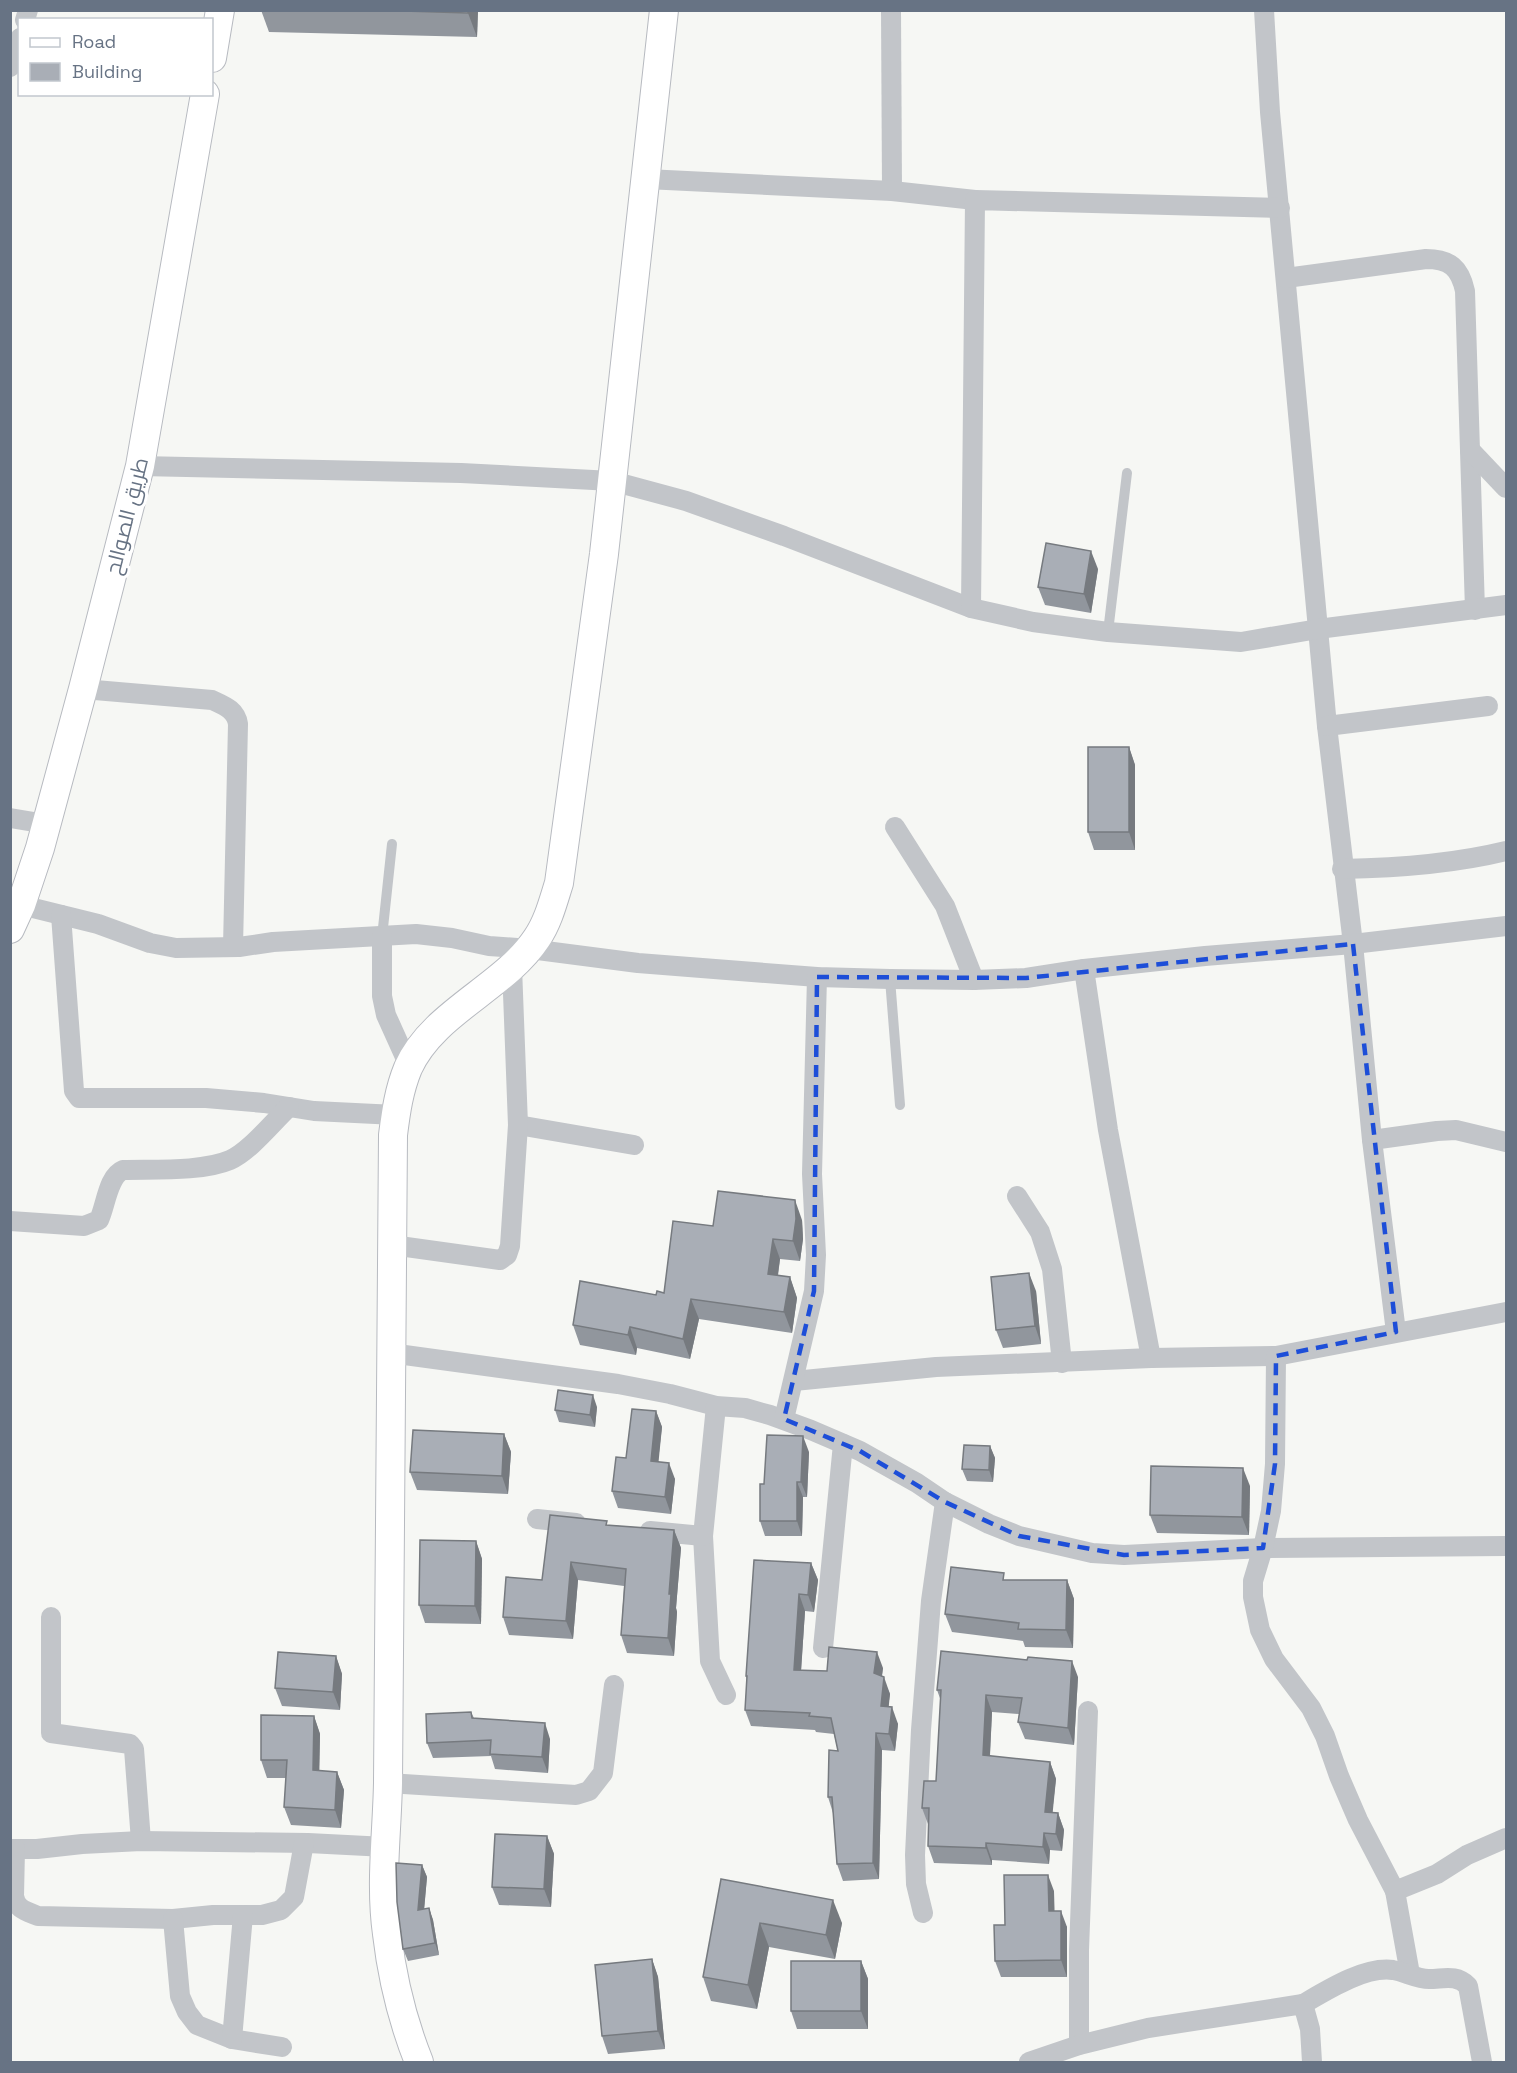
<svg xmlns="http://www.w3.org/2000/svg" width="1517" height="2073" viewBox="0 0 1517 2073" font-family="'Space Grotesk',Cairo,sans-serif">
<rect width="100%" height="100%" fill="#f6f7f4"/>
<g fill="none" stroke-linecap="round" stroke-linejoin="round">
<defs>
<g id="secondary">
<polyline points="212,58 220,10"/>
<polyline points="10,929 21,905 40,848 83,689 140,466 205,94"/>
<path d="M419 2062C403 2022 392 1977 387 1934 380 1884 387 1833 388 1783L393 1135C396 1111 399 1090 408 1068 433 1012 504 988 537 938 548 922 553 902 559 883L604 554 664 10"/>
</g>
</defs>
<use href="#secondary" stroke="#b7bac0" stroke-width="30"/>
<g stroke="#c2c5c9" stroke-width="10">
<polyline points="1108,632 1127,473"/>
<polyline points="382,937 392,844"/>
<polyline points="890,979 900,1105"/>
</g>
<g stroke="#c2c5c9" stroke-width="20">
<polyline points="891,10 892,191"/>
<polyline points="1264,10 1270,112 1327,726 1353,944 1372,1140 1396,1332"/>
<polyline points="25,20 28,10"/>
<polyline points="10,67 20,38"/>
<polyline points="646,179 892,191 975,200"/>
<path d="M1286 278 1426 259C1450 259 1460 268 1465 291L1475 610"/>
<polyline points="1470,450 1506,488"/>
<polyline points="140,466 461,473 612,481 686,501 784,536 971,608 1033,622 1108,632 1241,642 1318,629 1506,605"/>
<polyline points="971,608 975,200 1280,208"/>
<path d="M83 689 212 700C225 706 236 710 238 724L233 947"/>
<polyline points="1327,726 1488,706"/>
<polyline points="10,818 46,824"/>
<polyline points="895,827 945,906 974,980"/>
<path d="M1342 869C1398 868 1453 864 1506 851"/>
<polyline points="10,907 21,905 98,924 150,943 176,948 239,947 273,942 416,934 452,938 489,946 530,949 638,963 817,977 890,979 974,980 1026,978 1084,969 1205,956 1353,944 1506,926"/>
<polyline points="61,915 74,1091 79,1098 206,1098 264,1103 314,1111 396,1115"/>
<polyline points="382,937 382,996 386,1015 409,1066"/>
<polyline points="1084,969 1108,1130 1151,1358"/>
<polyline points="518,1125 634,1145"/>
<polyline points="1372,1140 1437,1131 1456,1130 1506,1142"/>
<polyline points="1017,1196 1040,1232 1052,1269 1062,1363"/>
<path d="M10 1221 84 1226 99 1220C106 1205 108 1176 123 1170 153 1169 202 1172 230 1160 250 1151 272 1123 289 1107"/>
<polyline points="392,1245 500,1260 507,1255 510,1246 518,1125 512,967"/>
<polyline points="390,1353 618,1384 670,1394 716,1406 745,1408 770,1415 811,1430 860,1451 917,1483 945,1502 989,1524 1019,1536 1092,1553 1124,1555 1263,1548 1506,1546"/>
<polyline points="794,1381 936,1367 1151,1358 1276,1356"/>
<polyline points="716,1406 703,1536 710,1661 726,1695"/>
<polyline points="784,1419 814,1291 816,1255 812,1174 817,977"/>
<polyline points="537,1519 576,1523"/>
<polyline points="650,1531 703,1536"/>
<polyline points="51,1617 51,1733 130,1744 134,1749 141,1841"/>
<polyline points="823,1648 843,1444"/>
<polyline points="388,1783 576,1795 589,1791 603,1773 614,1685"/>
<polyline points="10,1849 37,1849 82,1844 141,1841 308,1843 386,1847"/>
<path d="M15 1849 14 1896C16 1909 26 1911 38 1916L173 1919 213 1915H262L281 1910 294 1897 304 1843"/>
<polyline points="1395,1891 1358,1820 1339,1776 1325,1736 1311,1708 1274,1659 1260,1630 1253,1597 1253,1581 1263,1548 1271,1511 1275,1464 1276,1356 1506,1312"/>
<polyline points="923,1913 916,1884 915,1855 921,1730 931,1601 945,1502"/>
<polyline points="173,1919 180,1996 187,2012 197,2025 232,2039 282,2047"/>
<polyline points="1410,1974 1395,1891 1437,1874 1467,1855 1506,1838"/>
<path d="M1303 2004C1327 1990 1365 1966 1393 1970 1405 1972 1417 1979 1429 1979 1444 1979 1456 1974 1468 1986L1482 2062"/>
<polyline points="232,2039 243,1915"/>
<polyline points="1079,2045 1079,1950 1088,1711"/>
<polyline points="1029,2062 1079,2045 1148,2028 1303,2004 1310,2029 1312,2062"/>
</g>
<use href="#secondary" stroke="#fff" stroke-width="28"/>
</g>
<g fill="#91969d">
<polygon points="261,10 478,10 477,37 269,32"/>
<polygon points="1098,569 1091,613 1045,605 1038,587"/>
<polygon points="1129,747 1135,765 1135,850 1094,850 1088,832"/>
<polygon points="802,1220 803,1239 800,1261 780,1259 778,1276 790,1277 797,1298 792,1333 699,1319 690,1359 637,1348 636,1355 580,1345 573,1325 656,1295 664,1293 713,1226"/>
<polygon points="1036,1291 1041,1344 1003,1348 996,1330"/>
<polygon points="597,1407 595,1427 559,1422 555,1410"/>
<polygon points="656,1411 662,1427 658,1461 675,1479 671,1514 618,1508 612,1491 626,1458"/>
<polygon points="504,1434 511,1452 508,1494 417,1490 410,1472"/>
<polygon points="990,1446 995,1458 993,1482 967,1481 962,1469"/>
<polygon points="809,1452 807,1497 803,1497 802,1536 765,1536 760,1521 764,1484"/>
<polygon points="1250,1486 1249,1535 1157,1533 1150,1515"/>
<polygon points="608,1525 674,1530 681,1548 676,1608 677,1612 674,1656 627,1653 621,1635 624,1586 578,1580 573,1639 509,1635 503,1617 542,1580"/>
<polygon points="476,1541 482,1559 481,1624 425,1623 419,1605"/>
<polygon points="811,1563 818,1580 814,1612 805,1611 801,1670 827,1671 883,1668 882,1676 890,1694 888,1707 898,1724 895,1751 882,1750 879,1879 843,1881 837,1864 833,1813 828,1797 838,1751 834,1734 816,1732 815,1730 751,1726 745,1710 747,1679 746,1676"/>
<polygon points="1006,1580 1067,1580 1074,1599 1073,1648 1025,1647 1023,1641 952,1632 945,1614"/>
<polygon points="336,1656 342,1674 340,1710 282,1706 275,1688"/>
<polygon points="1078,1677 1074,1745 1025,1739 1018,1722 1019,1714 992,1712 990,1756 1050,1762 1056,1779 1052,1813 1058,1813 1064,1830 1062,1851 1050,1850 1049,1864 992,1860 992,1865 934,1863 928,1846 928,1824 922,1808 936,1781 941,1701 937,1690"/>
<polygon points="471,1712 474,1718 550,1739 548,1773 495,1769 491,1756 433,1758 427,1743"/>
<polygon points="314,1716 320,1734 319,1771 337,1772 344,1790 341,1828 291,1825 284,1807 286,1778 267,1778 261,1760"/>
<polygon points="547,1836 554,1854 551,1907 499,1905 492,1887"/>
<polygon points="422,1865 427,1877 424,1909 429,1908 433,1920 439,1955 408,1961 403,1949"/>
<polygon points="721,1879 842,1923 835,1959 769,1947 757,2009 711,2001 703,1977"/>
<polygon points="1054,1891 1054,1911 1067,1927 1067,1977 1001,1977 995,1961 1005,1925"/>
<polygon points="652,1959 658,1977 665,2049 608,2054 602,2036"/>
<polygon points="861,1961 868,1979 868,2029 797,2029 791,2011"/>
</g>
<g fill="#767a7f">
<polygon points="468,10 478,10 477,37 468,13"/>
<polygon points="1091,551 1098,569 1091,613 1084,594"/>
<polygon points="1129,747 1135,765 1135,850 1129,832"/>
<polygon points="795,1200 802,1220 803,1239 800,1261 793,1241"/>
<polygon points="773,1239 780,1259 775,1294 768,1274"/>
<polygon points="1029,1273 1036,1291 1041,1344 1035,1326"/>
<polygon points="790,1277 797,1298 792,1333 784,1312"/>
<polygon points="691,1299 699,1319 690,1359 683,1339"/>
<polygon points="630,1327 637,1348 636,1355 628,1335"/>
<polygon points="593,1395 597,1407 595,1427 590,1415"/>
<polygon points="656,1411 662,1427 657,1477 651,1461"/>
<polygon points="504,1434 511,1452 508,1494 502,1476"/>
<polygon points="803,1436 809,1452 807,1497 801,1482"/>
<polygon points="990,1446 995,1458 993,1482 989,1470"/>
<polygon points="669,1463 675,1479 671,1514 665,1497"/>
<polygon points="1243,1468 1250,1486 1249,1535 1242,1517"/>
<polygon points="797,1482 803,1497 802,1536 797,1521"/>
<polygon points="674,1530 681,1548 676,1608 677,1612 674,1656 668,1638 669,1594"/>
<polygon points="476,1541 482,1559 481,1624 475,1606"/>
<polygon points="571,1562 578,1580 573,1639 566,1621"/>
<polygon points="811,1563 818,1580 814,1612 808,1595"/>
<polygon points="1067,1580 1074,1599 1073,1648 1066,1630"/>
<polygon points="799,1594 805,1611 800,1687 794,1670"/>
<polygon points="877,1652 883,1668 880,1689 874,1673"/>
<polygon points="336,1656 342,1674 340,1710 333,1692"/>
<polygon points="1072,1661 1078,1677 1074,1745 1068,1728"/>
<polygon points="884,1677 890,1694 887,1723 881,1706"/>
<polygon points="986,1695 992,1712 989,1772 983,1755"/>
<polygon points="892,1707 898,1724 895,1751 889,1734"/>
<polygon points="314,1716 320,1734 319,1788 313,1770"/>
<polygon points="545,1723 550,1739 548,1773 542,1757"/>
<polygon points="876,1733 882,1750 879,1879 873,1863"/>
<polygon points="1050,1762 1056,1779 1051,1829 1045,1812"/>
<polygon points="337,1772 344,1790 341,1828 335,1810"/>
<polygon points="1058,1813 1064,1830 1062,1851 1056,1834"/>
<polygon points="1044,1833 1050,1850 1049,1864 1043,1847"/>
<polygon points="547,1836 554,1854 551,1907 544,1889"/>
<polygon points="986,1843 992,1860 992,1865 986,1848"/>
<polygon points="422,1865 427,1877 423,1922 418,1910"/>
<polygon points="1048,1875 1054,1891 1055,1927 1049,1911"/>
<polygon points="833,1900 842,1923 835,1959 826,1935"/>
<polygon points="429,1908 433,1920 439,1955 435,1943"/>
<polygon points="1061,1911 1067,1927 1067,1977 1061,1960"/>
<polygon points="760,1923 769,1947 757,2009 748,1985"/>
<polygon points="652,1959 658,1977 665,2049 658,2031"/>
<polygon points="861,1961 868,1979 868,2029 861,2011"/>
</g>
<g fill="#a9aeb6" stroke="#767a7f" stroke-width="1.5">
<polygon points="370,10 468,10 468,13"/>
<polygon points="1046,543 1091,551 1084,594 1038,587"/>
<rect x="1088" y="747" width="41" height="85"/>
<polygon points="718,1191 795,1200 796,1219 793,1241 773,1239 768,1274 790,1277 784,1312 691,1299 683,1339 630,1327 628,1335 573,1325 580,1281 656,1295 657,1291 664,1293 673,1221 713,1226"/>
<polygon points="1029,1273 1035,1326 996,1330 991,1277"/>
<polygon points="558,1390 593,1395 590,1415 555,1410"/>
<polygon points="632,1409 656,1411 651,1461 669,1463 665,1497 612,1491 616,1457 626,1458"/>
<polygon points="413,1430 504,1434 502,1476 410,1472"/>
<polygon points="767,1435 803,1436 801,1482 797,1482 797,1521 760,1521 760,1484 764,1484"/>
<polygon points="964,1445 990,1446 989,1470 962,1469"/>
<polygon points="1151,1466 1243,1468 1242,1517 1150,1515"/>
<polygon points="550,1515 607,1521 606,1525 674,1530 669,1594 671,1594 668,1638 621,1635 626,1569 571,1562 566,1621 503,1617 506,1577 542,1580"/>
<polygon points="420,1540 476,1541 475,1606 419,1605"/>
<polygon points="754,1560 811,1563 808,1595 799,1594 794,1670 827,1671 829,1647 877,1652 874,1673 884,1677 881,1706 892,1707 889,1734 876,1733 873,1863 837,1864 832,1797 828,1797 829,1750 838,1751 831,1718 809,1716 810,1713 745,1710 747,1676 746,1676"/>
<polygon points="951,1567 1004,1573 1003,1580 1067,1580 1066,1630 1018,1629 1019,1623 945,1614"/>
<polygon points="941,1651 1027,1660 1028,1657 1072,1661 1068,1728 1018,1722 1022,1698 986,1695 983,1755 1050,1762 1045,1812 1058,1813 1056,1834 1044,1833 1043,1847 986,1843 986,1848 928,1846 929,1808 922,1808 924,1781 936,1781 941,1690 937,1690"/>
<polygon points="278,1652 336,1656 333,1692 275,1688"/>
<polygon points="471,1712 472,1718 545,1723 542,1757 490,1754 491,1740 427,1743 426,1714"/>
<polygon points="261,1715 314,1716 313,1770 337,1772 335,1810 284,1807 287,1760 261,1760"/>
<polygon points="495,1834 547,1836 544,1889 492,1887"/>
<polygon points="396,1863 422,1865 418,1910 429,1908 435,1943 403,1949 397,1902"/>
<polygon points="1004,1875 1048,1875 1049,1911 1061,1911 1061,1960 995,1961 994,1925 1005,1925"/>
<polygon points="721,1879 833,1900 826,1935 760,1923 748,1985 703,1977"/>
<polygon points="652,1959 658,2031 602,2036 595,1965"/>
<rect x="791" y="1961" width="70" height="50"/>
</g>
<path fill="none" stroke="#1d4ed8" stroke-width="4.5" stroke-dasharray="12 8" stroke-linejoin="round" d="M1353 944 1396 1332 1276 1356 1275 1464 1263 1548 1124 1555 1019 1536 945 1502 860 1451 784 1419 814 1291 817 977 1026 978Z"/>
<g text-anchor="middle" stroke-width="6" stroke-linejoin="round" paint-order="stroke">
<g font-size="21" fill="#677384" stroke="#fff">
<text transform="translate(127 516) rotate(-76)" y="7">طريق الصوالح</text>
</g>
</g>
<rect width="1517" height="2073" fill="none" stroke="#677384" stroke-width="24"/>
<rect x="18" y="18" width="195" height="78" fill="#ffffff" stroke="#c2c7ce" stroke-width="1.5"/>
<rect x="30" y="38" width="30" height="9" fill="#ffffff" stroke="#c2c7ce" stroke-width="1.5"/>
<text x="72" y="48" font-size="18" fill="#677384">Road</text>
<rect x="30" y="63" width="30" height="18" fill="#a9aeb6" stroke="#c2c7ce" stroke-width="1.5"/>
<text x="72" y="78" font-size="18" fill="#677384">Building</text>
</svg>
